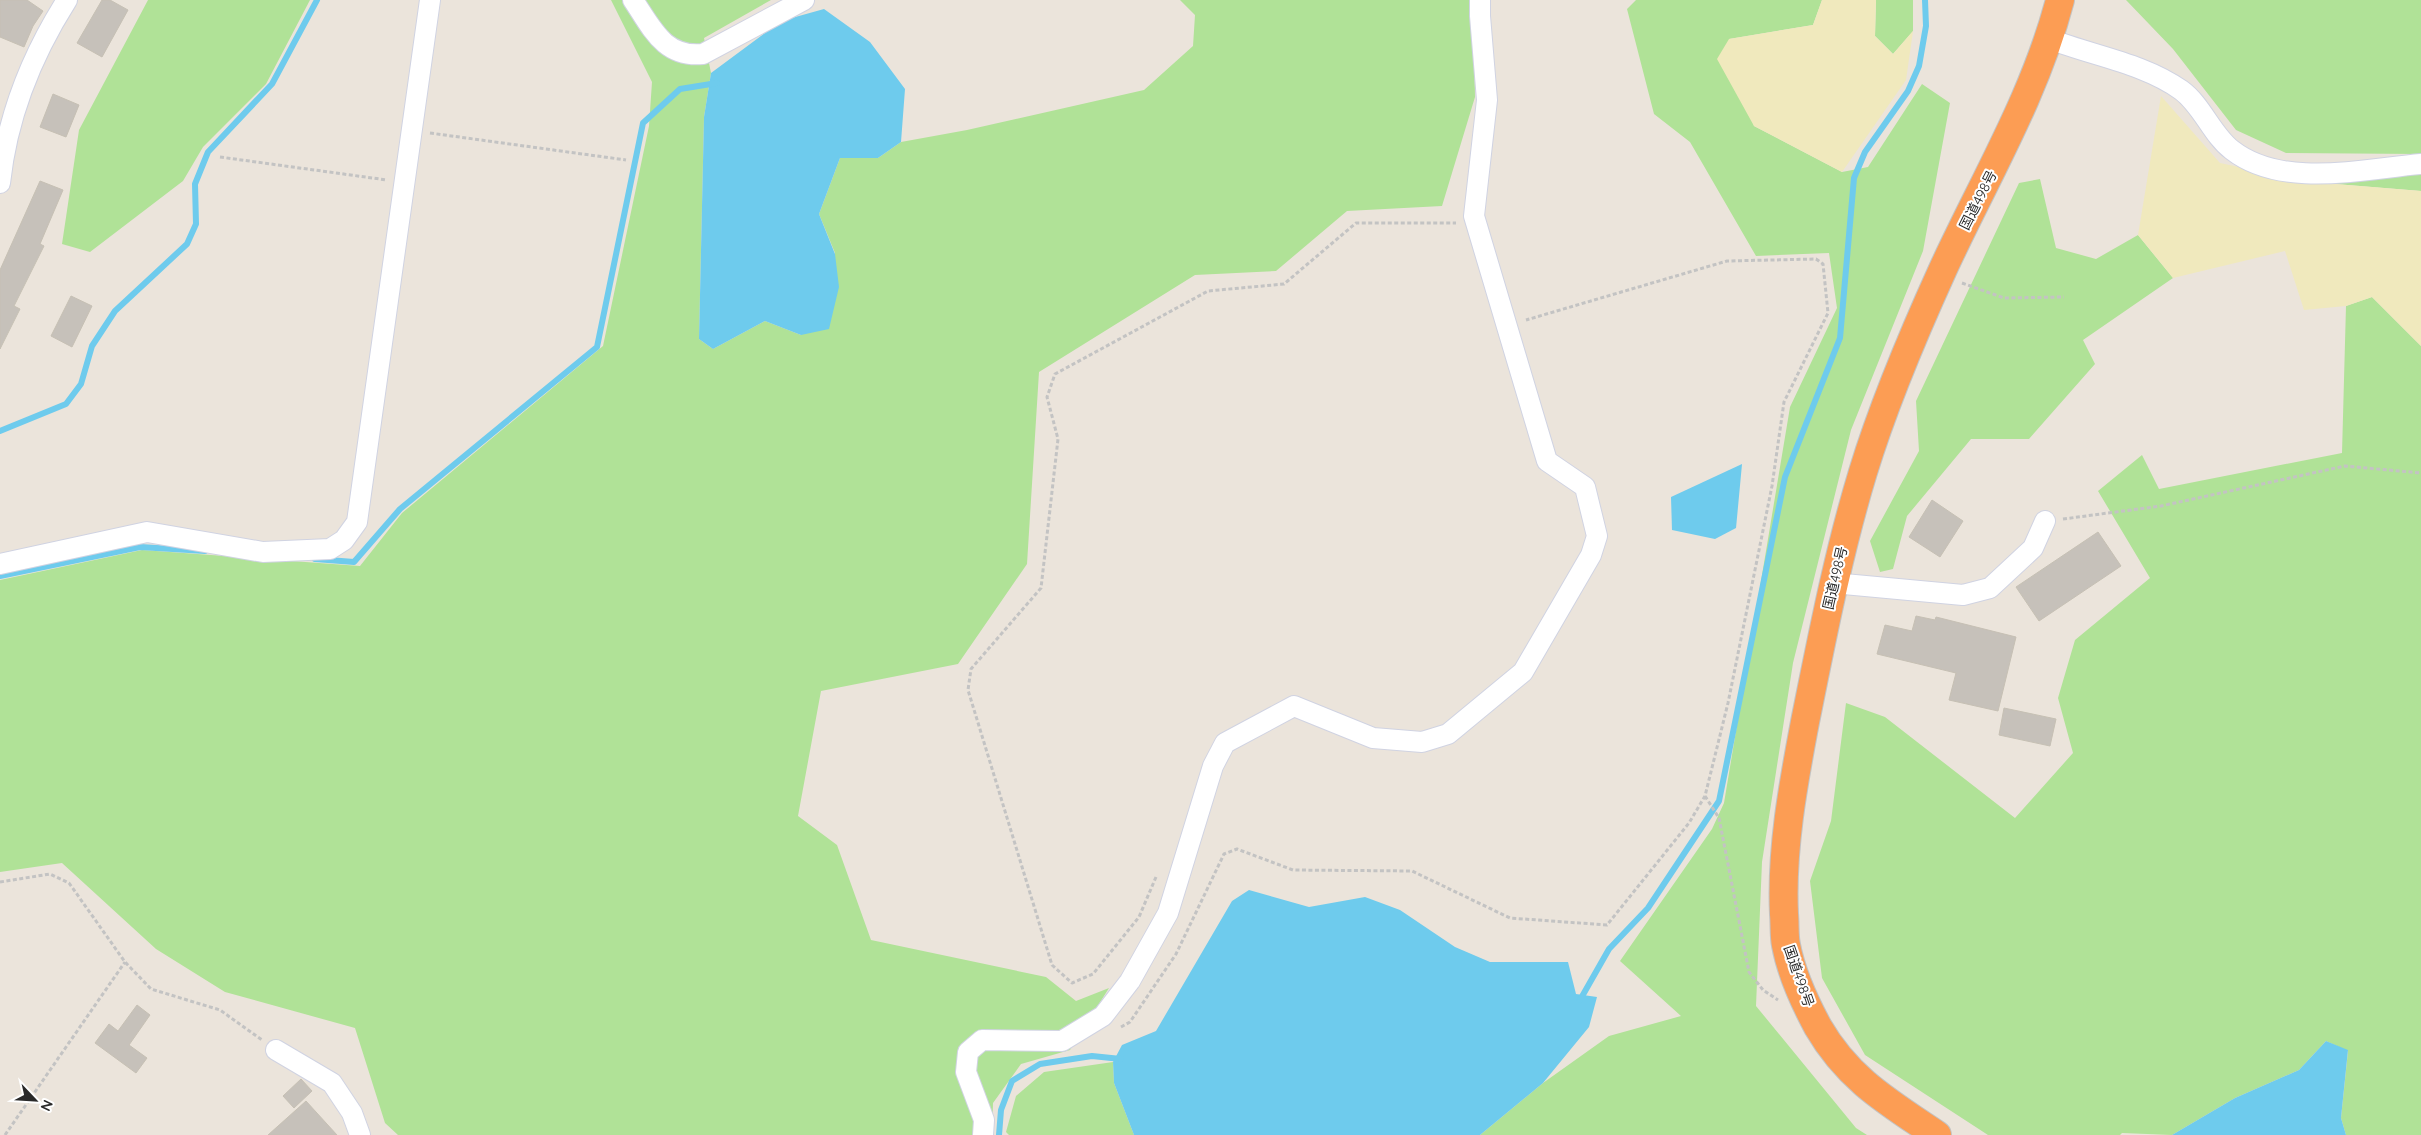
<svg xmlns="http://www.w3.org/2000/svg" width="2421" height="1135" viewBox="0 0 2421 1135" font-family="Quicksand,'Noto Sans JP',sans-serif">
<rect width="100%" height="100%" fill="#ebe4db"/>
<g fill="#b0e297">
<polygon points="148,0 310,0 266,84 203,147 183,181 90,252 62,244 79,130"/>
<polygon points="611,0 771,0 704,38 711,73 704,117 699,339 713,349 765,321 801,335 835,253 819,214 840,158 878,158 901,142 967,130 1144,90 1193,46 1195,15 1180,0 1473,0 1475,97 1442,206 1347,211 1276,271 1195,275 1039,372 1027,564 958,664 821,691 798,816 837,845 871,940 1046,977 1076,1001 1109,988 1070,1050 1021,1064 993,1103 992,1135 398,1135 385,1123 355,1028 225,992 156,949 62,863 0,872 0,580 142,550 360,566 402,513 603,346 649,126 652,82"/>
<polygon points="1636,0 1822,0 1813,25 1729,39 1754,126 1842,172 1868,167 1922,84 1950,103 1923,251 1851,430 1793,663 1762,862 1756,1006 1856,1128 1867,1135 1480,1135 1543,1083 1609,1036 1681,1016 1620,961 1712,829 1724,803 1790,407 1837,308 1829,253 1756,256 1690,142 1654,114 1627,9"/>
<polygon points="1876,0 1913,0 1913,31 1893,54 1875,36"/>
<polygon points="2126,0 2421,0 2421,154 2286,153 2236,130 2173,49"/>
<polygon points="2421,173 2421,191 2311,182"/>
<polygon points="2040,179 2056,248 2096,259 2138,235 2173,278 2083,340 2095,364 2029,439 1971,439 1907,516 1893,569 1880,572 1870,541 1919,451 1916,401 2019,183"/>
<polygon points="2372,297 2421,346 2421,1135 2346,1135 2341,1118 2348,1051 2326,1041 2299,1070 2235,1098 2172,1135 2122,1133 2120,1135 1988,1135 1865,1055 1822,978 1810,881 1831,821 1846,703 1885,717 2015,818 2073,753 2058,698 2075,640 2150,578 2098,491 2142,455 2159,489 2342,453 2346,306"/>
<polygon points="1113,1062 1114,1083 1134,1135 1009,1135 1006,1132 1016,1096 1044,1072"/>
</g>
<g fill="#f0e9bd">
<polygon points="1822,0 1876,0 1875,36 1893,54 1913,31 1906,80 1842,172 1754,126 1717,59 1729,39 1813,25"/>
<polygon points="2161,96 2220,163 2311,182 2421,191 2421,346 2372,297 2346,306 2304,310 2285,251 2173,278 2138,235"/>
</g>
<g fill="#6ecbed">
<polygon points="824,9 870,42 905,89 901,142 878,158 840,158 819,214 835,254 839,287 829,329 801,335 765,321 713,349 699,339 704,117 711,73 781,21"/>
<polygon points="1742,464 1736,528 1715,539 1672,530 1671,497"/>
<polygon points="1249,890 1309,907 1365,897 1400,910 1455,947 1490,962 1568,962 1576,994 1597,997 1589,1027 1543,1083 1480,1135 1134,1135 1114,1083 1113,1062 1122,1045 1156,1031 1232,901"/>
<polygon points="2326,1041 2348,1050 2341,1118 2346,1135 2172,1135 2235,1098 2299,1070"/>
</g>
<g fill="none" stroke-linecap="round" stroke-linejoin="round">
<g stroke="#6ecbed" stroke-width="6">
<polyline points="0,431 66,404 81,384 92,346 115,311 187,244 196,224 195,184 208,152 272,84 317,0"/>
<polyline points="315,559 354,562 400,509 597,347 643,123 680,89 717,83"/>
<polyline points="0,576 140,547 205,551"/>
<polyline points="1580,1000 1609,949 1648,908 1719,801 1785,477 1840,338 1854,178 1865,152 1908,91 1919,66 1926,26 1925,0"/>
<polyline points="999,1135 1001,1110 1012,1081 1040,1064 1092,1056 1121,1059"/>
</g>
</g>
<g fill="#c6c1ba" stroke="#c6c0b4">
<polygon points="0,0 27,0 43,11 33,26 24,47 0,37"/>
<polygon points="102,0 110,0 128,10 102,57 77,43"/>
<polygon points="53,94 79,105 66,137 40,127"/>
<polygon points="40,181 63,190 40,244 44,246 14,306 20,309 0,349 0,270"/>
<polygon points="71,296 92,306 72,347 51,336"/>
<polygon points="1932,500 1963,521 1940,557 1909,537"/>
<polygon points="2098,532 2121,566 2039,621 2016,587"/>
<polygon points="1916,616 1935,620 1936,617 2016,637 1998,711 1949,700 1956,673 1877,654 1885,625 1912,631"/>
<polygon points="2004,708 2056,719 2050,746 1999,735"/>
<polygon points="137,1005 150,1015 129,1045 147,1058 136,1073 95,1043 109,1024 118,1031"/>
<polygon points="301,1079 312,1091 294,1108 283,1096"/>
<polygon points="306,1101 337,1135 268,1135"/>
</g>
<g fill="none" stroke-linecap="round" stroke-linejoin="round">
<defs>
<g id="minor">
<path d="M633 0C652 28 664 58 703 54L804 0"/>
<path d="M2050 39C2093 56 2143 63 2181 90 2202 105 2212 135 2232 150 2282 189 2363 169 2421 164"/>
<path d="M0 183C7 118 32 55 67 0"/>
<polyline points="0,564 147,532 263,552 330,549 344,540 357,522 430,0"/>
<polyline points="1833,583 1963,595 1990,588 2033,548 2045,521"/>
<polyline points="276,1050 332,1083 352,1113 360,1135"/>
<polyline points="983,1135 984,1120 966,1072 968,1052 982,1040 1062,1041 1103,1016 1130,981 1168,913 1213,766 1225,743 1294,706 1373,738 1422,742 1448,734 1523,672 1591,555 1597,536 1585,487 1547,461 1474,216 1487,100 1480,16 1480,0"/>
</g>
<path id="highway" d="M1937 1135C1888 1102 1848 1079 1818 1027 1805 1003 1791 972 1786 945 1784 936 1785 924 1784 914 1781 850 1793 785 1805 722 1822 638 1838 554 1863 472 1884 403 1913 335 1943 269 1984 180 2035 96 2060 0"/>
</defs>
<use href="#minor" stroke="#d0d3e2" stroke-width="22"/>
<use href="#highway" stroke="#c3c3c3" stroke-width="30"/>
<g stroke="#c3c3c3" stroke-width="3" stroke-dasharray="4 2.5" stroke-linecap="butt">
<polyline points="430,133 626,160"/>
<polyline points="220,157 387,180"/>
<polyline points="1962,283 2004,298 2064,297"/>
<polyline points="2063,519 2161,506 2345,466 2421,473"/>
<polyline points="1705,796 1719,818 1749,972 1763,990 1778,1000"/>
<polyline points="1156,877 1139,917 1093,974 1072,983 1052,965 968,690 971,669 1041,588 1058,439 1047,397 1055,374 1208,291 1284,284 1356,223 1456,223"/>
<polyline points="0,882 50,874 69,883 125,962 151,989 220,1010 262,1040"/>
<polyline points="1121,1027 1130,1022 1176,954 1224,854 1237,849 1293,870 1412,871 1510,918 1607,925 1689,823 1705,796 1728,703 1772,486 1784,402 1828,313 1823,264 1816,259 1727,261 1526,320"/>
<polyline points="5,1135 125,962"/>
</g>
<use href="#minor" stroke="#fff" stroke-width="20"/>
<use href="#highway" stroke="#fc9d54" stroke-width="28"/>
</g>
<g text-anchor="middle" stroke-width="4" stroke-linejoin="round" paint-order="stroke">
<g font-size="14" fill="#292929" stroke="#fff">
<text transform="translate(1978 200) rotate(-63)" y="5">国道498号</text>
<text transform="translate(1835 578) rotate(-77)" y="5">国道498号</text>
<text transform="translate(1799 976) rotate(71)" y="5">国道498号</text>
</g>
</g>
<g transform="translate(35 1100) rotate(115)" stroke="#ffffff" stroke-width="4" paint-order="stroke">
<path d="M0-4L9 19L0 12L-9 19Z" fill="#292929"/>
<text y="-8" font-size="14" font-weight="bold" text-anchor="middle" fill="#292929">N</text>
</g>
</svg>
